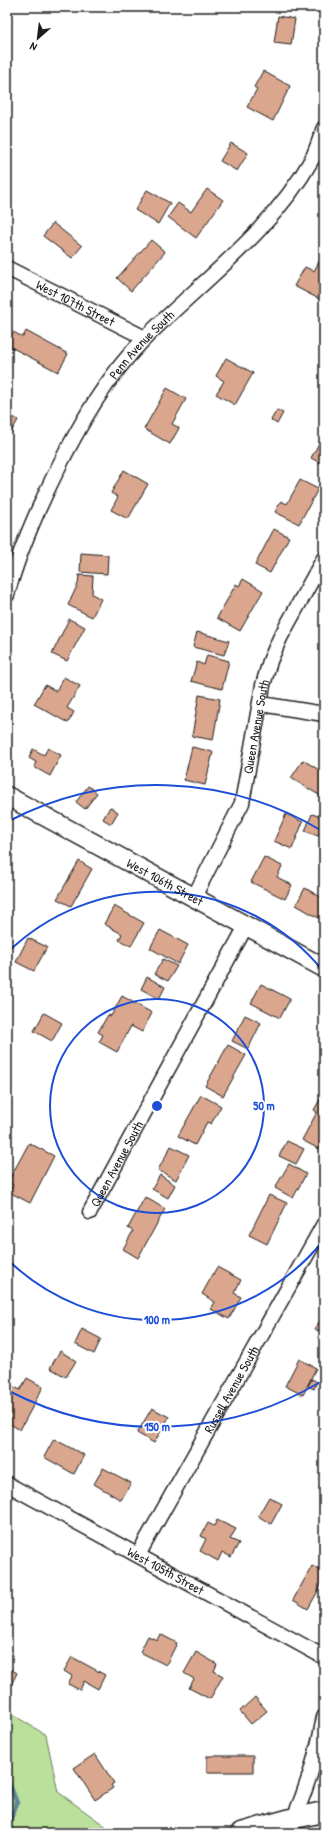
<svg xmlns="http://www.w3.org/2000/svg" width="331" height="1840" viewBox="0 0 331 1840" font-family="'Patrick Hand',sans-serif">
<rect width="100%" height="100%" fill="#fff"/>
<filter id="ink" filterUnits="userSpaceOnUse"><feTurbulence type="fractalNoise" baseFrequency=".025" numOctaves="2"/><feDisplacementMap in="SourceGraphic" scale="8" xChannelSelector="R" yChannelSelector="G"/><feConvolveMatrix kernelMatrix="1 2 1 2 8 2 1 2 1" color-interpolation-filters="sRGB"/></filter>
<g filter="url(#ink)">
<polygon fill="#bae09c" stroke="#6b7e5c" points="7,1711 46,1735 58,1792 115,1833 7,1833"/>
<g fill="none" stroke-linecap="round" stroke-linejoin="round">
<polyline stroke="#5d8798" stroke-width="4.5" points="7,1783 10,1785 17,1803 9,1823 12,1833"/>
</g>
<g fill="#daa78e" stroke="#1c1c1c">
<polygon points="278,16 295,19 291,45 274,43"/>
<polygon points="263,71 290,86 273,121 247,107 257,89 254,87"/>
<polygon points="231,143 248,153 237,171 220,161"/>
<polygon points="207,189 223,200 196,238 168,217 178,203 191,212"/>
<polygon points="147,190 170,203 158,224 135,210"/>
<polygon points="53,223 82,246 72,258 43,236"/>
<polygon points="151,240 165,252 131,291 117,278"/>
<polygon points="322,256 324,258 324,294 321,300 294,286 305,267 314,271"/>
<polygon points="26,331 68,354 58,372 7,345 13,332 23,337"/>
<polygon points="226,358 253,373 235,405 216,394 224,381 216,376"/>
<polygon points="167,388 186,399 172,424 179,428 170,444 144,429"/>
<polygon points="277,410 283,413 277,424 271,420"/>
<polygon points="7,413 18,420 7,439"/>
<polygon points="324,434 324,465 311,458"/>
<polygon points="124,470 148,484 128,519 111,510 118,497 111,493"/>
<polygon points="300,480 318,489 299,524 275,512 281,501 287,504"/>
<polygon points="274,529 289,537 270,573 255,565"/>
<polygon points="81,553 108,555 107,574 80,572"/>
<polygon points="79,575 93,576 92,594 101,599 92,617 68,605 78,584"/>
<polygon points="243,579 263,591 240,631 217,618 236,584 239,586"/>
<polygon points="69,619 85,627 67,661 52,654"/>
<polygon points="197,632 229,641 224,655 193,647"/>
<polygon points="207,655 229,661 222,689 191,681 197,662 204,665"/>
<polygon points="64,677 80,686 67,708 74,712 68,723 34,704 45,685 56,691"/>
<polygon points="199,695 220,699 213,740 192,736"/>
<polygon points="192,747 213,752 205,785 184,780"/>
<polygon points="48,748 61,755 50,776 34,767 36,762 29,758 33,749 44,755"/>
<polygon points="303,760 324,773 324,798 291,778"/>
<polygon points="88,786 97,793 85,809 76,802"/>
<polygon points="110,807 118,812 111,824 103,819"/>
<polygon points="286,814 303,822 292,849 274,841"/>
<polygon points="312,814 324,818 318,836 305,831"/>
<polygon points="264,857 282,866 277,877 292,885 285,899 251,882"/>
<polygon points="79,861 92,869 71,906 57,899"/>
<polygon points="305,888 324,899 324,921 296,905"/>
<polygon points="114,906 144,923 131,946 119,940 122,934 104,924"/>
<polygon points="160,930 188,945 178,964 150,948"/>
<polygon points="28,938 47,947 34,971 16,962"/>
<polygon points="163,959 177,966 168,981 154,974"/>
<polygon points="147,977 165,987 159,999 141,989"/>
<polygon points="261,984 290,999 280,1018 251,1003"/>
<polygon points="122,996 152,1013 142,1032 131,1026 117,1052 99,1042 103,1035 98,1032 108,1015 111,1016"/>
<polygon points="44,1013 62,1023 52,1041 34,1031"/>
<polygon points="245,1015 261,1023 248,1049 232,1041"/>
<polygon points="228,1045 246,1055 223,1096 205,1086"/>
<polygon points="323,1094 324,1140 319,1149 302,1140 317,1112 314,1110"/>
<polygon points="201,1095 221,1106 211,1124 207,1122 195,1145 178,1136"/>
<polygon points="287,1141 304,1149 296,1164 279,1156"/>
<polygon points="29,1143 54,1156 30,1203 9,1192 13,1185 8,1182"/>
<polygon points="171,1146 189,1155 176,1180 158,1170"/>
<polygon points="289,1164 306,1174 293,1198 275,1188"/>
<polygon points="160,1175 175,1185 168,1198 152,1189"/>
<polygon points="269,1195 287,1203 267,1244 249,1235"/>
<polygon points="145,1197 165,1209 138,1258 123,1249 133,1231 128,1228"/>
<polygon points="217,1267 241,1280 234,1293 241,1297 229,1319 211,1309 215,1302 202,1294"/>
<polygon points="324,1313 324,1334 315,1329"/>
<polygon points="82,1329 101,1339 94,1354 75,1344"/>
<polygon points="60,1351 76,1361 66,1377 50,1368"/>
<polygon points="299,1359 316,1368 303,1395 285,1386"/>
<polygon points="27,1378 43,1387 20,1430 7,1422 7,1383 20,1390"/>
<polygon points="312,1379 317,1382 314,1389 308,1386"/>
<polygon points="152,1408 169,1417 154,1443 137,1433"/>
<polygon points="54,1439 84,1455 74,1474 44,1457"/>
<polygon points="103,1468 131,1483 121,1500 94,1484"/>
<polygon points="269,1497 282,1504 271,1524 258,1516"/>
<polygon points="217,1520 236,1529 230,1539 239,1543 231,1557 222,1552 218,1561 200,1551 206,1539 201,1536 208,1523 214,1526"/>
<polygon points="312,1566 324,1572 324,1580 308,1609 293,1600"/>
<polygon points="160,1634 177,1643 166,1665 140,1652 148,1636 157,1640"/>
<polygon points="196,1652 217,1664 214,1671 223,1676 210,1699 189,1688 194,1679 184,1673"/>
<polygon points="72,1657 105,1675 98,1689 84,1681 80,1690 68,1684 72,1676 64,1671"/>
<polygon points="7,1667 17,1673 9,1689 7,1688"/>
<polygon points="255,1697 267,1711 251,1724 240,1711"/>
<polygon points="95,1754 114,1783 111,1785 113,1788 95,1800 74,1768"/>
<rect x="207" y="1756" width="46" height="16"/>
</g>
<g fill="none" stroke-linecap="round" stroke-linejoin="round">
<defs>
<polyline id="service" points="314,1763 324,1763"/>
<g id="minor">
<path id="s1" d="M7 268 145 338"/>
<path id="s2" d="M7 595C19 550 38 508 59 466 83 419 107 377 144 339 202 281 272 231 312 159 317 149 320 138 324 128"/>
<polyline points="261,704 324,714"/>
<path id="s3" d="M194 897 242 803 263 685 270 661 280 638 324 558"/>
<path id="s4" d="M90 1212 246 926"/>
<path id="s5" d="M7 1484 324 1657"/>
<path id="s6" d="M138 1555 324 1224"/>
<path d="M294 1818C308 1785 318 1752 324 1717"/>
</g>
<g id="tertiary">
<path id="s7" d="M7 796 324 968"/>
</g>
<polyline id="secondary" points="241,1833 294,1818 324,1812"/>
</defs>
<use href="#service" stroke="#1c1c1c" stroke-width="10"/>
<use href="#minor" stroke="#1c1c1c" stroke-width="17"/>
<use href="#tertiary" stroke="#1c1c1c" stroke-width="21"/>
<use href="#secondary" stroke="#1c1c1c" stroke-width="23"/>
<use href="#service" stroke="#fff" stroke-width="7"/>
<use href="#minor" stroke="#fff" stroke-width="14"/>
<use href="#tertiary" stroke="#fff" stroke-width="18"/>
<use href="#secondary" stroke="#fff" stroke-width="20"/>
</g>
</g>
<g fill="none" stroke="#1d4ed8" stroke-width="2">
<circle cx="157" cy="1106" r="107"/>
<path d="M323 1241A214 214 0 0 1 7 1259M7 953A214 214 0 0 1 323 971"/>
<path d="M322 1381A321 321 0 0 1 9 1391M9 821A321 321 0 0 1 322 831"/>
</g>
<g text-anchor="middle" stroke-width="4" stroke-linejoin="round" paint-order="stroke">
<g font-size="13" fill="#1c1c1c" stroke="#fff">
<text dy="5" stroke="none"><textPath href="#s1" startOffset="77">West 107th Street</textPath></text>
<text dy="5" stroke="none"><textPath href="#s2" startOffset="287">Penn Avenue South</textPath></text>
<text dy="5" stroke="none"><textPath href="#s3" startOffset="183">Queen Avenue South</textPath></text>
<text dy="5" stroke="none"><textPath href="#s7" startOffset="180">West 106th Street</textPath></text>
<text dy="5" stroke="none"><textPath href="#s4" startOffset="55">Queen Avenue South</textPath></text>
<text dy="5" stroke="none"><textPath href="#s6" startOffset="190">Russell Avenue South</textPath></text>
<text dy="5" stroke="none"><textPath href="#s5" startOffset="181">West 105th Street</textPath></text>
</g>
</g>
<circle cx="157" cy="1106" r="6" fill="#1d4ed8" stroke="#fff" stroke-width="2"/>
<g font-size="12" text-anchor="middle" font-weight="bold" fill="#1d4ed8" stroke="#fff" stroke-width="4" stroke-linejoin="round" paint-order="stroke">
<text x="264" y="1110">50 m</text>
<text x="157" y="1324">100 m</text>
<text x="157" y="1431">150 m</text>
</g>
<rect width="331" height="1840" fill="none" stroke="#fff" stroke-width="24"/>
<rect x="12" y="12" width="307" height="1816" fill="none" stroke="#1c1c1c" stroke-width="1.5" filter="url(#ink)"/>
<g transform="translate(38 38) rotate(208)" stroke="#ffffff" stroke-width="3" paint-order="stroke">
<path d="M0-3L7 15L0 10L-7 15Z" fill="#1c1c1c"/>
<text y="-6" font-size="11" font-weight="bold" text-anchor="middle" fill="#1c1c1c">N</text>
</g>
</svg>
